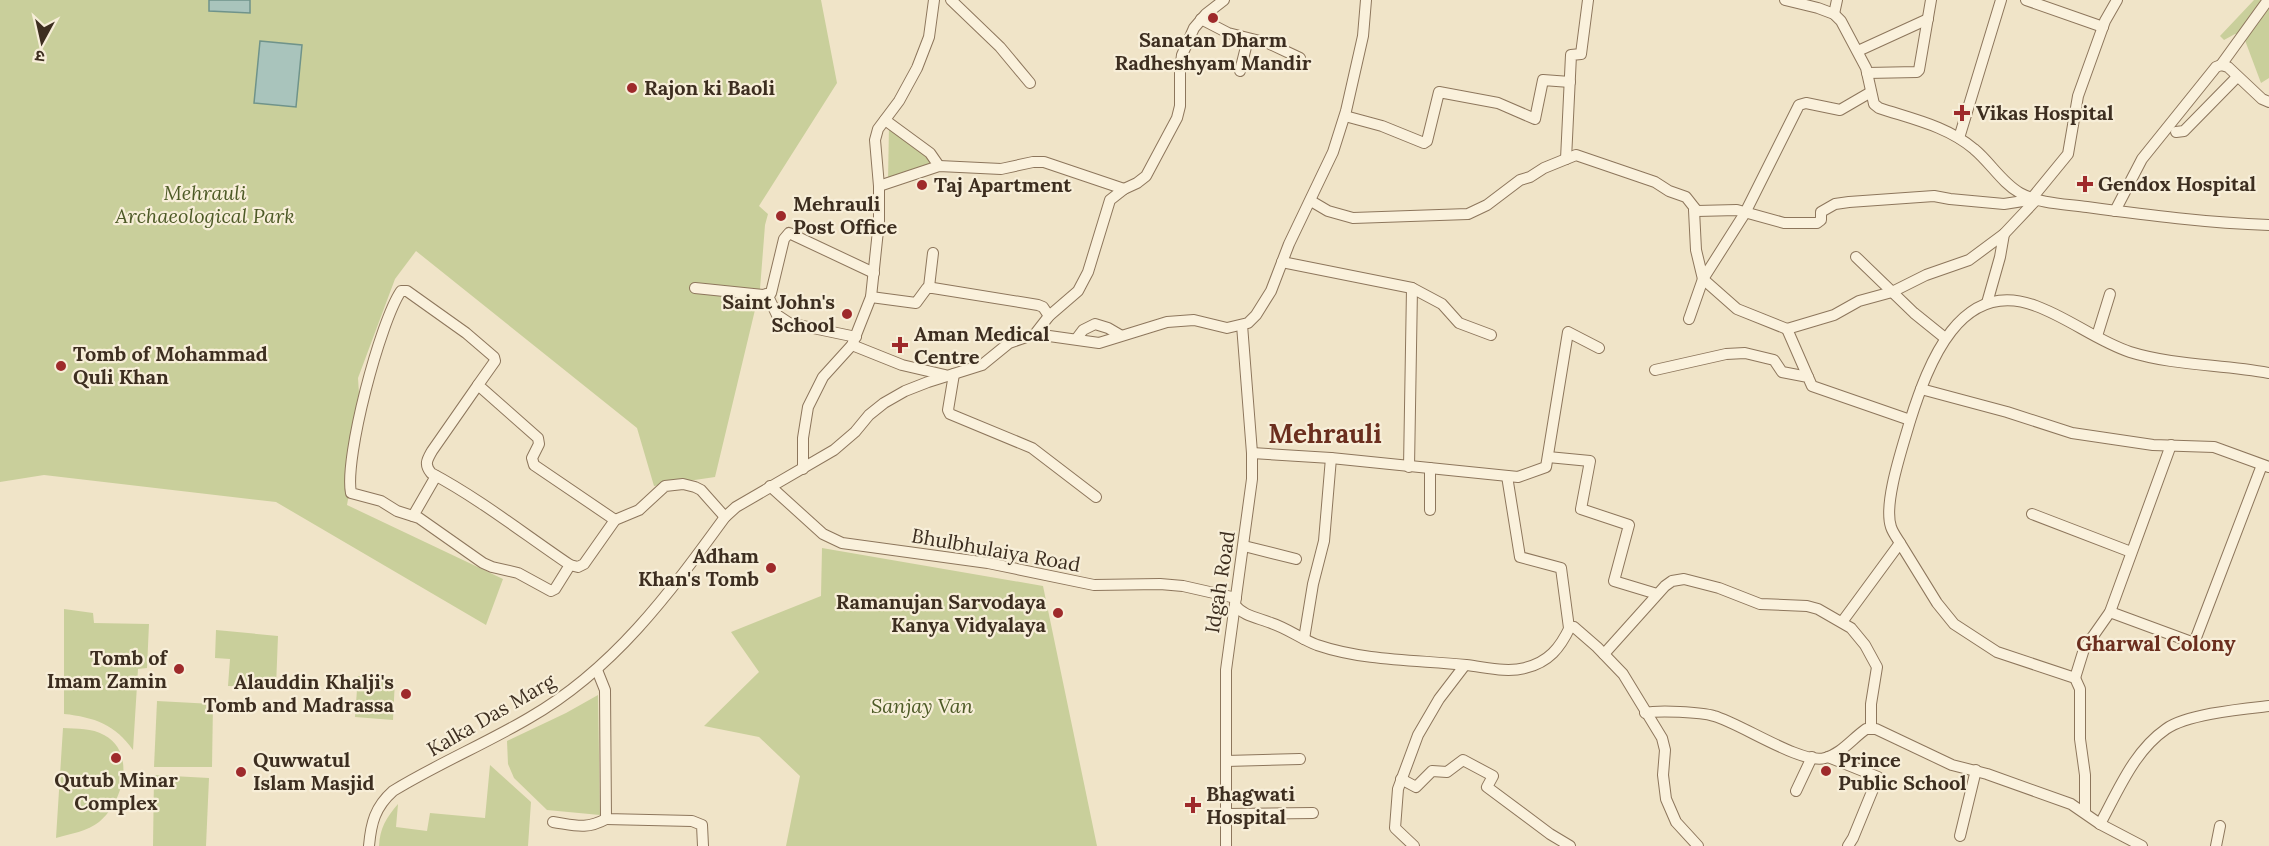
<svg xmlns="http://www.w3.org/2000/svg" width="2269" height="846" viewBox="0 0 2269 846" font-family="Lora,'Noto Sans Devanagari',serif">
<rect width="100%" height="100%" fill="#f0e4c8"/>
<g fill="#c9cf9b">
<polygon points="0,0 821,0 837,83 759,206 768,214 765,225 760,289 715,477 654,486 637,428 416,251 395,279 358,378 361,425 347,505 503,579 486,625 276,502 44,475 0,482"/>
<polygon points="2254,0 2269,0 2269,78 2261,83 2243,35 2235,34 2224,40 2220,36"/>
<polygon points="889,125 934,160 931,168 888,181"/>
<polygon points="822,548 1043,586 1097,846 786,846 800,776 759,737 704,726 759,672 731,632 821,596"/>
<path d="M64 609 93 613 94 623 149 624 147 668 138 669 133 750C116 725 94 717 64 714Z"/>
<polygon points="216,630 278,636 276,687 228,686 230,659 215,658"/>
<polygon points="358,676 395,679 393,720 355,717"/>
<polygon points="598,695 600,815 547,810 514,778 508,764 507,741 566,713"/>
<polygon points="157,701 213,704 212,767 154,767"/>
<path d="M63 728C77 729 92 728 104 735 137 752 123 803 99 822 88 831 70 834 56 838Z"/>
<path d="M490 765 531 802 528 846H379C380 828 386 818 398 804L396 827 427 831 430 813 485 818Z"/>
<polygon points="154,775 209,778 206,846 153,846"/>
</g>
<g fill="#a9c4bc" stroke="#6f938a" stroke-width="1.5">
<polygon points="209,0 250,0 250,13 209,11"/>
<polygon points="260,41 302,45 296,107 254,103"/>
</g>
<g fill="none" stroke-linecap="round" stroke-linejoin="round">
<defs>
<g id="minor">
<polyline points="951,0 1000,47 1030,83"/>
<path d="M1785 0 1818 8 1834 14 1841 21 1866 68 1874 104 1879 108C1912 119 1947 126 1974 149 1990 162 2002 183 2020 193 2040 204 2066 204 2087 207 2147 215 2208 223 2269 225"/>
<polyline points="2026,0 2103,27"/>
<polyline points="1834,14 1837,0"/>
<polyline points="1201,19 1228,33 1268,43 1300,58"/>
<polyline points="1858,51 1928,19"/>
<polyline points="2221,65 2268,0"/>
<polyline points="1240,71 1248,39"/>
<polyline points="1867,73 1917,72 1919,70 1931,0"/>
<polyline points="1345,116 1382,126 1424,143 1427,141 1439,92 1498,103 1535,119 1543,80 1570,82"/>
<polyline points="885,120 930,153 939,166"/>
<polyline points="2176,132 2184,131 2237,77"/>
<polyline points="1959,138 2001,0"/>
<polyline points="1566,159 1571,55 1581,54 1588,0"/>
<polyline points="879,186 939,166 1001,169 1033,162 1044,162 1124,189"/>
<polyline points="2032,198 2068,154 2078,96 2105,21 2117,0"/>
<polyline points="1311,201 1328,211 1353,218 1468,214 1487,205 1520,180 1530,177 1544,168 1576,155 1655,182 1669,191 1686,197 1697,211 1737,210 1784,223 1817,223 1821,220 1821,212 1835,204 1849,202 1934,196 1950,199 2004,204 2036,199"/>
<polyline points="1694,210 1696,250 1703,279 1737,309 1787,329"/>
<polyline points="2115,211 2142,159 2216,67 2221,65 2228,67 2262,99 2269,102"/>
<polyline points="1856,257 1914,313 1945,338"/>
<polyline points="1282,262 1412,288 1442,304 1459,323 1491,335"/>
<polyline points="929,287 933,253"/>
<polyline points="695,288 763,295 771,293 784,239 789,233 874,273"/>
<polyline points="767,294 777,315 789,323 856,337"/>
<polyline points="871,297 916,303 927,288 933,288 1038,305 1043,307 1049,316"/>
<polyline points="1987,303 2000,257 2004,234"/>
<polyline points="1689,319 1703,279 1745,213 1799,105 1806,103 1840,110 1871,92"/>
<polyline points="1035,334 1099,343 1167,322 1194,320 1227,328 1248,323 1256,315 1271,291 1289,244 1333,152 1346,111 1363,36 1366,0"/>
<polyline points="2097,336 2110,294"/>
<polyline points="1077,338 1083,330 1095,324 1108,328 1120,335"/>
<polyline points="852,345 902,365 945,375"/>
<polyline points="1655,370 1726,354 1745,353 1774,360 1782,372 1808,377 1812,386 1910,420"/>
<polyline points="954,374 948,410 950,414 1032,448 1096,497"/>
<polyline points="1808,377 1787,329 1834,315 1859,301 1892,292 1926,275 1969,260 2004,234 2036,200"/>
<path d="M478 385 432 451C427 460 424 464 431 473 480 499 524 534 570 565L578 567 584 564 615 520 639 510 665 486 683 484 695 487 701 490 725 517"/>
<polyline points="1921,389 2007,412 2072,433 2153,445 2214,447 2269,467"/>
<polyline points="1252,453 1331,458 1518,477 1546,467 1568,332 1599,348"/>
<polyline points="1548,457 1590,461 1581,509 1629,525 1614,581 1657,594"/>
<polyline points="1409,467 1412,288"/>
<polyline points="1430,468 1430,510"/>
<polyline points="803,469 803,438 808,407 823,377 852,345 871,297 879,221 879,186 875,140 878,129 899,101 917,68 929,37 934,0"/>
<polyline points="1507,476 1520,557 1561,568 1569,628"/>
<polyline points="770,486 823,534 842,543 988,563 1094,585 1160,584 1183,586 1236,598"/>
<polyline points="2032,514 2131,552"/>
<polyline points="413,516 436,476"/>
<path d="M1900 543C1897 538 1893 533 1891 527 1883 503 1903 446 1910 421 1928 364 1960 277 2036 306 2069 318 2097 341 2130 352 2175 366 2223 364 2269 373"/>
<polyline points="1244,546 1296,559"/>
<path d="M570 565 555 589 551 591 518 573 492 567 483 563 419 518 397 511 381 501 351 493C344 458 380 322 401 291H407L466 333 494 357 495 361 478 385 538 438 539 444 532 458 534 465 615 520"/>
<path d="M1235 605C1243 616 1259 618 1271 623 1287 628 1301 639 1317 645 1364 661 1417 660 1466 665 1485 667 1506 673 1525 668 1549 662 1560 648 1570 627H1574L1597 647 1623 674 1662 738 1665 750 1663 775 1666 799 1676 822 1698 846"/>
<polyline points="2110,612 2194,643 2262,465"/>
<polyline points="1842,622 1900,543 1937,603 1954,624 1997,652 2075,678 2080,689 2080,739 2085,775 2085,812"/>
<polyline points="1304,639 1313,584 1324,541 1331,458"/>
<polyline points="1604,654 1665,586 1672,581 1684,579 1719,588 1760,604 1807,606 1818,609 1851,628 1865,645 1877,667 1871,704 1871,728"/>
<polyline points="597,670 605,690 606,819 692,821 702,825 703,846"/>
<polyline points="2075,678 2084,649 2110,612 2171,445"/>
<path d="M1645 713C1658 710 1701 712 1714 716 1740 723 1802 765 1825 758 1841 754 1853 738 1866 729H1876L1952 765 1987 774 2071 804 2100 824 2142 846"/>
<polyline points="1828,757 1878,777 1853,838 1848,846"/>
<polyline points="1226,761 1300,759"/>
<polyline points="1401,779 1416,787 1432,771 1447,772 1463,760 1493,776 1487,787 1550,834 1570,846"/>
<polyline points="1796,791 1812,757"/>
<polyline points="1227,814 1313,813"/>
<path d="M553 822C574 825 586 830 606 819"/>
<path d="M2100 824C2118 791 2134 751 2166 729 2187 714 2242 709 2269 706"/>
<polyline points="1960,836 1976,770"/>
<path d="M369 846C371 823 375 807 393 791 437 764 485 744 529 718 613 670 669 594 725 517L736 507 834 450 855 432 869 415 884 403 905 391 928 382 982 365 1009 343 1035 334 1049 316 1078 291 1088 272 1110 200 1124 189 1137 183 1146 176 1177 118 1180 106V69L1182 55 1194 28 1206 14 1224 0"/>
<polyline points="1226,846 1226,670 1252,479 1252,453 1242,325"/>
<polyline points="1414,846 1395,828 1398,789 1418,735 1439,699 1465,665"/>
<polyline points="2216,846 2220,826"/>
</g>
</defs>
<use href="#minor" stroke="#8d765c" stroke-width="12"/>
<use href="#minor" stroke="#faf1dc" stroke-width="10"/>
</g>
<g fill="#9e2a2b" stroke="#f7eed8" stroke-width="2">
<circle cx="1213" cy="18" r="6"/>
<circle cx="632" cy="88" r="6"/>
<path d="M1959 104h6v6h6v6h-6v6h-6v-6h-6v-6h6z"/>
<path d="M2082 175h6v6h6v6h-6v6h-6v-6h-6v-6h6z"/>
<circle cx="922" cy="185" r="6"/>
<circle cx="781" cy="216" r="6"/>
<circle cx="847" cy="314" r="6"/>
<path d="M897 336h6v6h6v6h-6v6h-6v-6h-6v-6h6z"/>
<circle cx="61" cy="366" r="6"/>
<circle cx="771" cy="568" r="6"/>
<circle cx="1058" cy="613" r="6"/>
<circle cx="179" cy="669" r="6"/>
<circle cx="406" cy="694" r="6"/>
<circle cx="116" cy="758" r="6"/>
<circle cx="1826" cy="771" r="6"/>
<circle cx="241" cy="772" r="6"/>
<path d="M1190 796h6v6h6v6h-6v6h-6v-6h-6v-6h6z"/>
</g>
<g text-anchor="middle" stroke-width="4.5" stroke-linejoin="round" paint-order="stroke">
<g font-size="20" font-weight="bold" fill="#3d2e20" stroke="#f7eed8" text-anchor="start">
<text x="1213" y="47" text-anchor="middle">Sanatan Dharm<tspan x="1213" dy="23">Radheshyam Mandir</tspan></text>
<text x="644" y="95">Rajon ki Baoli</text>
<text x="1976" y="120">Vikas Hospital</text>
<text x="2098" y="191">Gendox Hospital</text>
<text x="934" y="192">Taj Apartment</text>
<text x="793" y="211">Mehrauli<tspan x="793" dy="23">Post Office</tspan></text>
<text x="835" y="309" text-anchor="end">Saint John's<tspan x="835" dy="23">School</tspan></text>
<text x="914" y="341">Aman Medical<tspan x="914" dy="23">Centre</tspan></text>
<text x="73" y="361">Tomb of Mohammad<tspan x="73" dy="23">Quli Khan</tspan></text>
<text x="759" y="563" text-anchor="end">Adham<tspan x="759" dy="23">Khan's Tomb</tspan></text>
<text x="1046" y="609" text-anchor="end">Ramanujan Sarvodaya<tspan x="1046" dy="23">Kanya Vidyalaya</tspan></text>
<text x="167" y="665" text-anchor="end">Tomb of<tspan x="167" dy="23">Imam Zamin</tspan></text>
<text x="394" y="689" text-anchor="end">Alauddin Khalji's<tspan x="394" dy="23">Tomb and Madrassa</tspan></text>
<text x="253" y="767">Quwwatul<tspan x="253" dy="23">Islam Masjid</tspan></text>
<text x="1838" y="767">Prince<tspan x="1838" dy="23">Public School</tspan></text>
<text x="116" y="787" text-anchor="middle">Qutub Minar<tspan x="116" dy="23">Complex</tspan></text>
<text x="1206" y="801">Bhagwati<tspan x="1206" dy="23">Hospital</tspan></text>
</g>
<g font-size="20" font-style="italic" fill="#4d5a26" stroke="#f7eed8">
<text x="205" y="200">Mehrauli<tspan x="205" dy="23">Archaeological Park</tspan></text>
<text x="922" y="713">Sanjay Van</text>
</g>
<g font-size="20" fill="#3d2e20" stroke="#f7eed8">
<text transform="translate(996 550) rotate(10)" y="7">Bhulbhulaiya Road</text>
<text transform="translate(1220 582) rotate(-81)" y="7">Idgah Road</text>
<text transform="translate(491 715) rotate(-30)" y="7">Kalka Das Marg</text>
</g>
<g font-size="21" font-weight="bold" fill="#6b2e1e" stroke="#f7eed8">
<text x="2156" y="651">Gharwal Colony</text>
</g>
<g font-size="26" font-weight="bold" fill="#6b2e1e" stroke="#f7eed8">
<text x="1325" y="443">Mehrauli</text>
</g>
</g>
<g transform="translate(42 42) rotate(188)" stroke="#f7eed8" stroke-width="4.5" paint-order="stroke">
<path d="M0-4.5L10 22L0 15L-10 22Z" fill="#3d2e20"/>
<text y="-9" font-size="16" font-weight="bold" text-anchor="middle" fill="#3d2e20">उ</text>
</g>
</svg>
